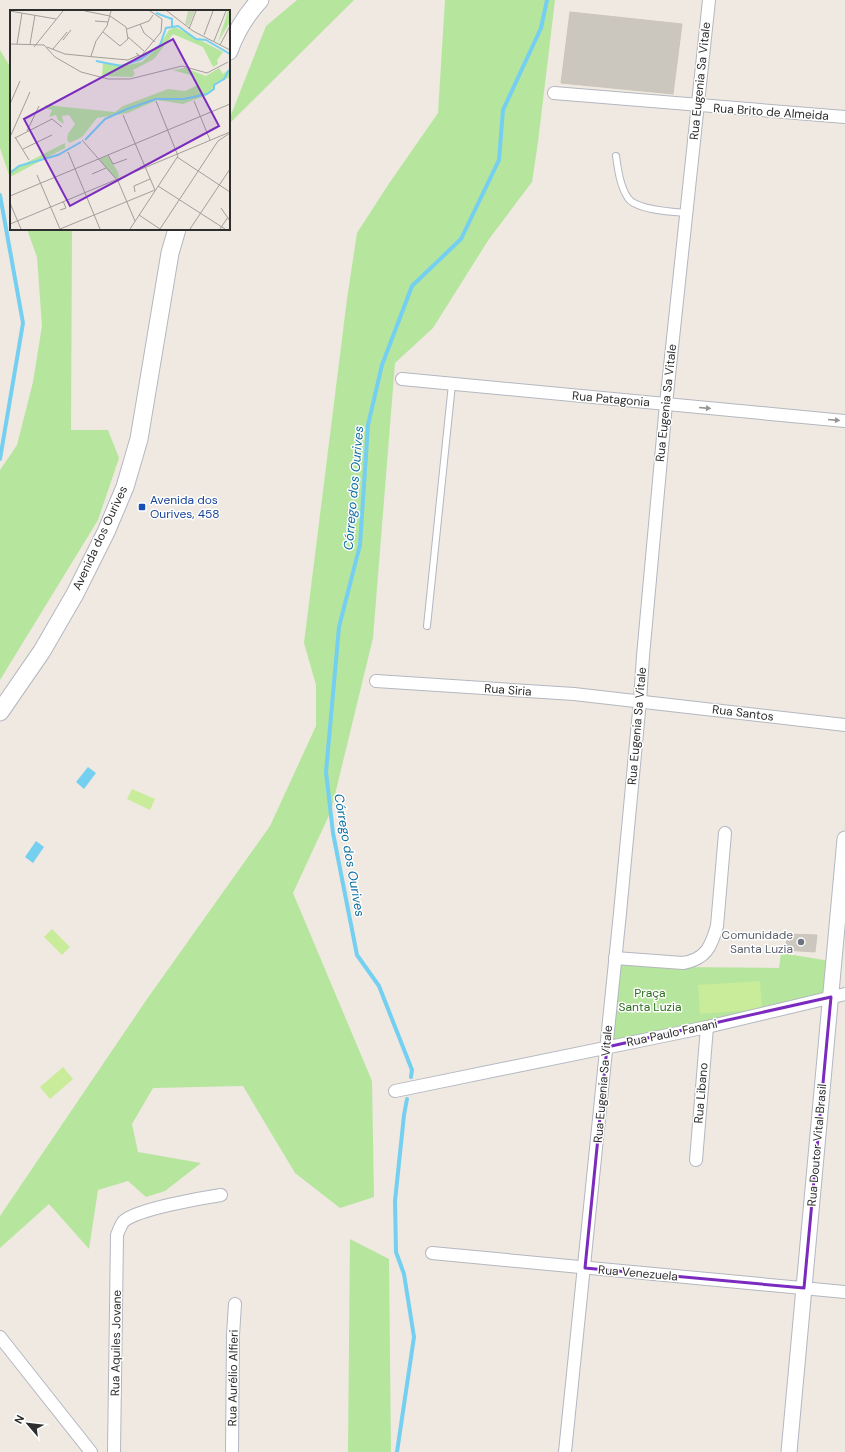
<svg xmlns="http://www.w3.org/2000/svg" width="845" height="1452" viewBox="0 0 845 1452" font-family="'DM Sans',sans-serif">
<rect width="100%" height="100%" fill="#efe9e1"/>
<g fill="#b6e59e">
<polygon points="297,0 354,0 229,124 229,120 266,26"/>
<polygon points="445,0 555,0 538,142 532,182 489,239 433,328 395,363 373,638 331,811 293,893 372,1081 374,1197 340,1208 295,1173 243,1086 153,1088 132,1124 138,1152 201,1163 165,1191 146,1197 128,1181 98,1190 89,1249 49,1204 0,1248 0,1216 147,999 270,826 316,726 316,685 304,643 347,299 357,233 388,185 438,113"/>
<polygon points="0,50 11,68 11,181 0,148"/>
<polygon points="27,229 72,229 71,430 108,430 119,458 98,520 0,680 0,470 17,445 33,382 42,326 37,257"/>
<polygon points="781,953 830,961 829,995 611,1042 619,962 678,967 779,968"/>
<polygon points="350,1239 389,1259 391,1452 348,1452"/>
</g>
<g fill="#c9ec9a">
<polygon points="132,789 155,799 150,810 127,799"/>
<polygon points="52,929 70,947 62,955 44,937"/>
<polygon points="760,981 762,1009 700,1014 698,985"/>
<polygon points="63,1067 73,1079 50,1099 40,1087"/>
</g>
<g fill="#75cff0">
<polygon points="88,767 96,773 84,789 76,782"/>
<polygon points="36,841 44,847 33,863 25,857"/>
</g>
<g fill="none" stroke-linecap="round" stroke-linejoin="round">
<g stroke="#75cff0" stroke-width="4">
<polyline points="0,195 23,323 0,459"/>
<polyline points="411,1077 412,1070 379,986 357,955 333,833 326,772 339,627 360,545 368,425 382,365 412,286 461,239 499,160 503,110 541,28 547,0"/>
<polyline points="397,1452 414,1337 404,1274 396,1252 395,1201 404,1115 407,1099"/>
</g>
</g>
<g fill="#cbc7bf" stroke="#cbc5ba">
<polygon points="570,12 682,24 673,94 561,83"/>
<polygon points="788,934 817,935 815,952 785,950"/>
</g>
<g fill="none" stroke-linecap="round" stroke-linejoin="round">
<defs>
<g id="service">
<path d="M616 156C618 170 620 186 628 198 636 210 673 212 686 213"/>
<polyline points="427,626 452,384"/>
</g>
<g id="minor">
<polyline points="554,93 845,117"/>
<polyline points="402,379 845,421"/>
<polyline points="376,681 574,694 845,725"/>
<path d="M615 958 683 963C706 959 711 947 717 926L725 833"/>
<polyline points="395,1091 707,1027 845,994"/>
<polyline points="696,1160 707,1027"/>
<polyline points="432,1253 845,1292"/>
<polyline points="0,1337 91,1452"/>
<path d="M114 1452 117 1235C119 1230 121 1224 124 1221 138 1209 201 1198 221 1195"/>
<polyline points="232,1452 233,1335 235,1304"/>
<polyline points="565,1452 620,913 640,701 643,656 666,404 709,0"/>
</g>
<polyline id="tertiary" points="789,1452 845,839"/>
<g id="secondary">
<path d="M229 51C236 31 245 16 260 0"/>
<polyline points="0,712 42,651 75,594 106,532 125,487 139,439 170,253 177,229"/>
</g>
</defs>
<use href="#service" stroke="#b4b7c1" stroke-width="8"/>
<use href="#minor" stroke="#b4b7c1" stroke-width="14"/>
<use href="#tertiary" stroke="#b4b7c1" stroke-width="17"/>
<use href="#secondary" stroke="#b4b7c1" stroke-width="19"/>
<use href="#service" stroke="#fff" stroke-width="6"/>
<use href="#minor" stroke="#fff" stroke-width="12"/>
<use href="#tertiary" stroke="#fff" stroke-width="15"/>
<use href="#secondary" stroke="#fff" stroke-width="17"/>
</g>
<defs><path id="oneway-solid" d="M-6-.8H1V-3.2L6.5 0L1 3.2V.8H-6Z"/></defs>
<g fill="#969696">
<use href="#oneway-solid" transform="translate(705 408) rotate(5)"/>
<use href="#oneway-solid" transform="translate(834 420) rotate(5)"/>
</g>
<path fill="none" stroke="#7b2cbf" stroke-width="3" stroke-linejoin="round" d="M831 997 804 1288 585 1268 607 1047Z"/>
<rect fill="#1a4fb4" stroke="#fff" stroke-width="1.5" x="138" y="503" width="8" height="8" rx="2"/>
<circle fill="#6b7280" stroke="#fff" stroke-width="1.5" cx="801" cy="942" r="4"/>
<g text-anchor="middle" stroke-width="3" stroke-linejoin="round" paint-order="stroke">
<g font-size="12" fill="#2e2e2e" stroke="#fff">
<text transform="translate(700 81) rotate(-84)" y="4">Rua Eugenia Sa Vitale</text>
<text transform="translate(771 112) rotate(4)" y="4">Rua Brito de Almeida</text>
<text transform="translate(611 399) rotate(5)" y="4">Rua Patagonia</text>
<text transform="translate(666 403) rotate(-84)" y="4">Rua Eugenia Sa Vitale</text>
<text transform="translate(100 538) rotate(-65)" y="4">Avenida dos Ourives</text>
<text transform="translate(508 690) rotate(4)" y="4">Rua Siria</text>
<text transform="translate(743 713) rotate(7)" y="4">Rua Santos</text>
<text transform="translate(637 726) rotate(-85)" y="4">Rua Eugenia Sa Vitale</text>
<text transform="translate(672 1033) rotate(-12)" y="4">Rua Paulo Fanani</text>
<text transform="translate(603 1084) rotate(-85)" y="4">Rua Eugenia Sa Vitale</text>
<text transform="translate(701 1093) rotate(-85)" y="4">Rua Libano</text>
<text transform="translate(817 1145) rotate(-85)" y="4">Rua Doutor Vital Brasil</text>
<text transform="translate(638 1273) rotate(5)" y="4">Rua Venezuela</text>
<text transform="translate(116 1343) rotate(-89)" y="4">Rua Aquiles Jovane</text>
<text transform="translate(233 1378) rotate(-89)" y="4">Rua Aurélio Alfieri</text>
</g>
<g font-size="12" fill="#164399" stroke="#fff" text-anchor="start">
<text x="150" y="504">Avenida dos<tspan x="150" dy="14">Ourives, 458</tspan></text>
</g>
<g font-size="12" fill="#5b616d" stroke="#fff" text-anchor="end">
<text x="793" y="939">Comunidade<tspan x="793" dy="14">Santa Luzia</tspan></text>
</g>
<g font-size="12" fill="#2c6e1b" stroke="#fff">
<text x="650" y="997">Praça<tspan x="650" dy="14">Santa Luzia</tspan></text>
</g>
<g font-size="13" font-style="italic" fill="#0d6fa3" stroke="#fff">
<text transform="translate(353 488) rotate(-85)" y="5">Córrego dos Ourives</text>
<text transform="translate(350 855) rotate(80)" y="5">Córrego dos Ourives</text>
</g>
</g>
<g transform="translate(10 10)">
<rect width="220" height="220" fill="#efe9e1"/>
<path d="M218 1H220V12L208 32ZM165 17 213 42 207 50 208 54 203 57 193 37 163 24 144 49 123 60 125 64 122 67 92 66 93 53 118 55 132 52 149 36 159 20ZM175 58 196 66 209 58 213 64 218 60 220 67 204 74V79L197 85 173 94 147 90 118 103 87 108 72 127 60 133 57 130 58 124 65 114 59 105 52 106 54 114 48 110 46 105 39 107 42 100 35 98V95L105 102 113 96 158 79 175 81 188 75 184 66 162 60ZM55 133V138L0 167V161ZM98 146 108 162 109 167 106 169 89 149Z" fill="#b6e59e"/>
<path d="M178 1H185L179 16 175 14Z" fill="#c8d9b8"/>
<path fill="none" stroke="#75cff0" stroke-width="2" d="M146 3 162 9V17L168 16 186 29 196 30 220 44M86 51 111 56 131 49 150 35 156 18 162 17M75 130 95 109 117 99 146 89H174L197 84 204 79V75L214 69 219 60M0 163 9 156 48 145 71 132"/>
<path fill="none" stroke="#a29e99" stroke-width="1" d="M0 1 46 9M75 1 100 6 116 17 118 29 110 36 93 22M157 1 183 21 220 40M85 11 98 12M130 14 134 23 145 32M117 19 139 11 143 5M179 19 186 1M194 25 203 1M118 27 134 41M53 30 61 20M204 31 216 1M0 34 34 35 45 47 71 62 98 69H120L172 56 197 63 218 52M7 34 12 3M20 34 25 5M210 35 220 16M24 37 53 1M37 37 55 44 85 47 118 50 129 45M43 39 57 22M126 43 130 46 132 45 151 22 152 9 140 1M81 46 86 31 97 16 101 1M184 91 200 130M0 94 10 71M17 121 29 96M1 125 20 82M5 127 19 150M5 128 42 109 52 117M72 130 108 171 125 211M13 139 42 125M58 142 90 219M98 145 103 154 117 149M167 147 220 182M82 164 96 158M27 165 50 219M148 176 215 219M125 182 124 176 140 169M0 186 220 94M0 193 11 219M211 198 220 211M50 200 56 198 53 191M129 205 150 219M0 214 220 122M50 219 145 180 113 105M120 219 168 146 146 91M150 219 208 131 220 123M180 219 220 159M210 219 218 207"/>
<path fill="#7b2cbf" fill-opacity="0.15" stroke="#7b2cbf" stroke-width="2" d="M163 29 209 116 60 196 14 109Z"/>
<rect width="220" height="220" fill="none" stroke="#2e2e2e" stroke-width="2"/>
</g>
<g transform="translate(28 1424) rotate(298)" stroke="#ffffff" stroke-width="3" paint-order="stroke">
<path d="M0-3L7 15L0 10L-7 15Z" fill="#2e2e2e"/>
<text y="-6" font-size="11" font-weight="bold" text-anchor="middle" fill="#2e2e2e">N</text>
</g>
</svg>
